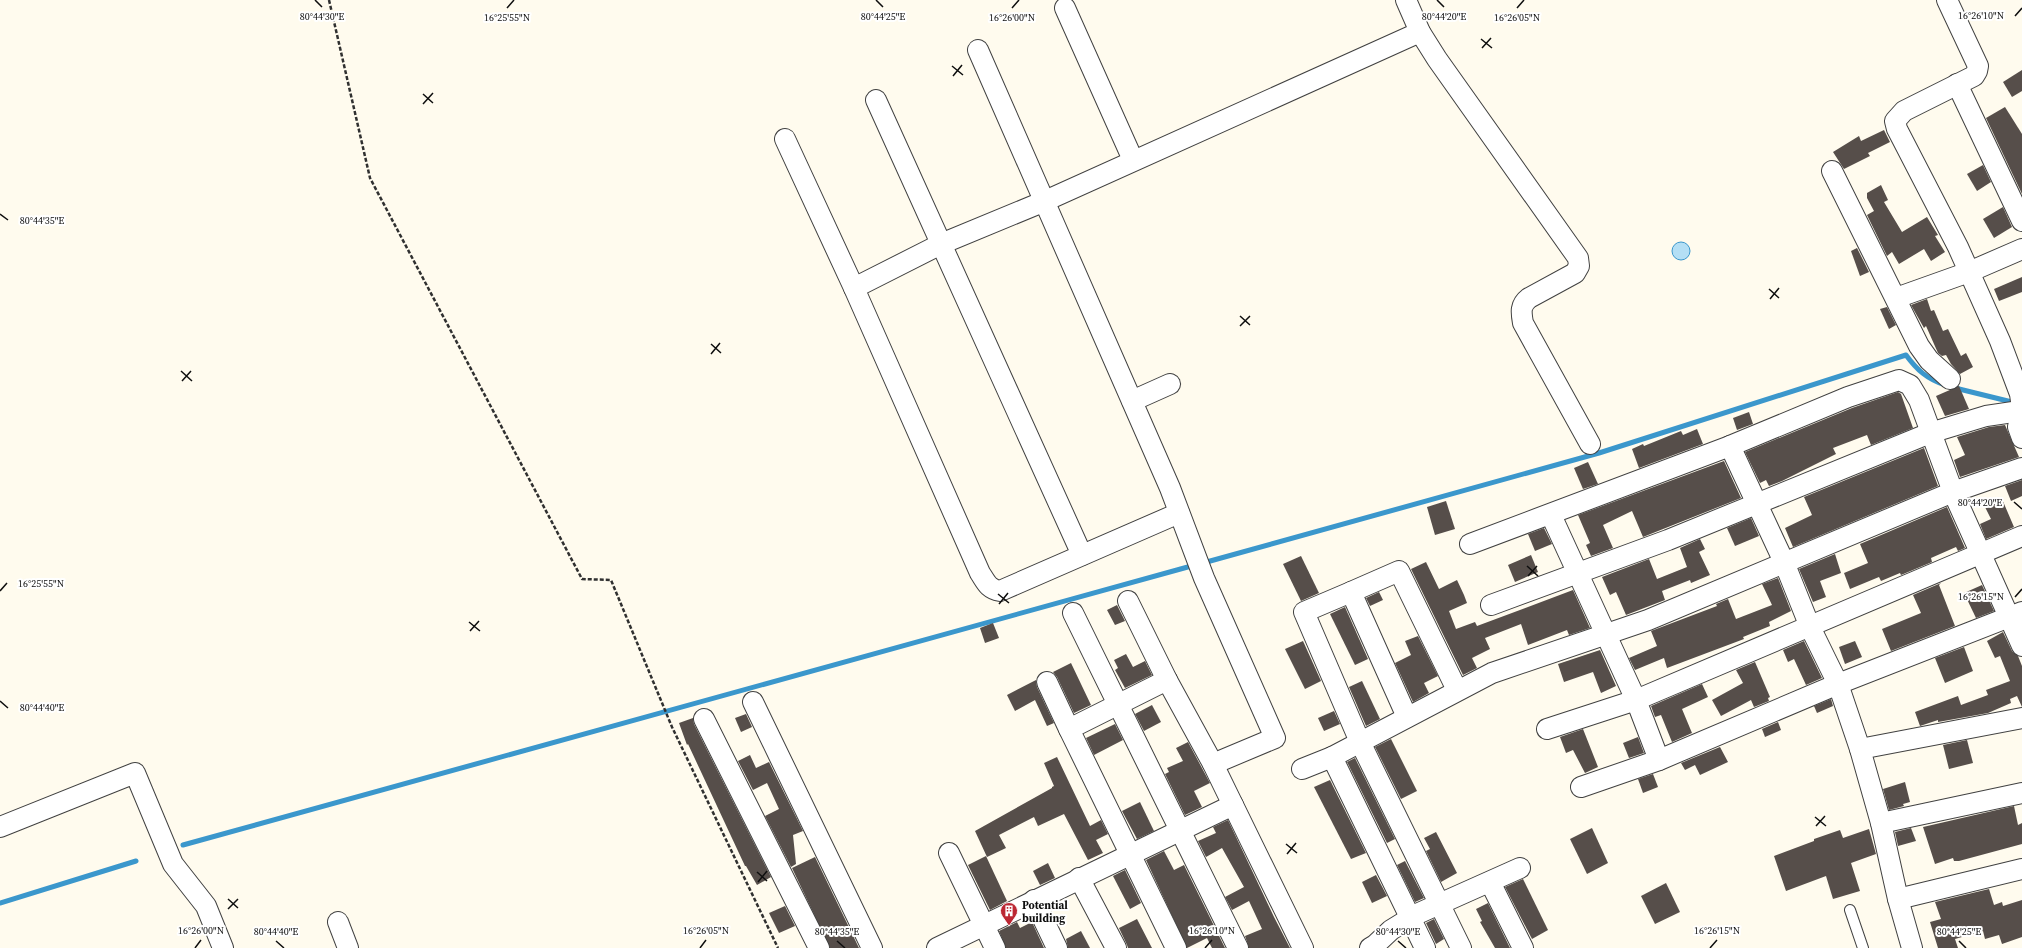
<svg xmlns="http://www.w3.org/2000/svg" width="2022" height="948" viewBox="0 0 2022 948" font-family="'Source Serif 4',serif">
<rect width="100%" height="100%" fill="#fffbee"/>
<circle fill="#b4dff5" stroke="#3b97cc" cx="1681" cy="251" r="9"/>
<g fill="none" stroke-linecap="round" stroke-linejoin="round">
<g stroke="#3b97cc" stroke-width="5">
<polyline points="1955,388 2016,403"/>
<path d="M1203 563 1599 453 1906 355C1917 370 1927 379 1945 385"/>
<polyline points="183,845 1195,565"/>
<polyline points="0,903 136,861"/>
</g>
</g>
<g fill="#564e4a">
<polygon points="2022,70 2022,91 2012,97 2003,82"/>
<polygon points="2005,107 2022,134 2022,194 1986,118"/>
<polygon points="1884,130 1890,142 1868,153 1870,156 1844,169 1833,152 1859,136 1861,141"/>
<polygon points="1983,165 1991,182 1977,191 1967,174"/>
<polygon points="1881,185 1888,200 1884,202 1902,232 1927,217 1938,235 1935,236 1945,252 1931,261 1924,249 1899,264 1892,252 1887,256 1867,215 1874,211 1867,198 1867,193"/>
<polygon points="2003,207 2012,227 1994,238 1983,219"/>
<polygon points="1857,248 1869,272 1860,276 1851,251"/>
<polygon points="2022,277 2022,292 1999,301 1994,289"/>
<polygon points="1927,299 1931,311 1934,310 1943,331 1948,329 1961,356 1966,353 1973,367 1960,374 1951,364 1946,355 1942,356 1938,353 1926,326 1924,328 1911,305"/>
<polygon points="1887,307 1896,325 1889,329 1880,309"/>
<polygon points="1959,386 1969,409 1945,416 1936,396"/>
<polygon points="1898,392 1901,394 1913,428 1871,445 1867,435 1833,448 1836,454 1782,481 1769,486 1766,480 1760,483 1745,452 1852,408"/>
<polygon points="1749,412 1753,424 1737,430 1733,418"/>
<polygon points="2005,425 2019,457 1960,477 1954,460 1965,455 1957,437 1989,427"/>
<polygon points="1697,429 1703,444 1639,468 1632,449 1643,444 1644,446 1681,431 1683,435"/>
<polygon points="1924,448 1938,486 1793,547 1785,528 1812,515 1804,497"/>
<polygon points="1724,461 1741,498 1643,537 1632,511 1603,525 1613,548 1591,556 1586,545 1590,543 1578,515"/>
<polygon points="1588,462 1598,484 1583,489 1574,468"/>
<polygon points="2022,480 2022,496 2011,501 2005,486"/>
<polygon points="2002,499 2014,527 1986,539 1980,524 1991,519 1985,507"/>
<polygon points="1446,501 1455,529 1435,535 1427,507"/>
<polygon points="1947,507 1965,548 1958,551 1956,547 1931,558 1932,562 1901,575 1900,573 1881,581 1879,577 1850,589 1844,573 1868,563 1860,544"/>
<polygon points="1751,518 1759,536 1735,546 1727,528"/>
<polygon points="1544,528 1552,544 1535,551 1528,534"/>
<polygon points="1700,539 1705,549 1699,552 1710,575 1691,583 1690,580 1662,591 1665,600 1626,615 1616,592 1610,595 1602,577 1649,559 1657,579 1687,567 1680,548"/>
<polygon points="1835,554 1841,573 1820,581 1826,597 1813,602 1799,569"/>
<polygon points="1531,555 1538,572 1515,582 1508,565"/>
<polygon points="1301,556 1319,593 1301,601 1283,564"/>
<polygon points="1426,562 1439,589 1457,580 1464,595 1467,603 1449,611 1456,629 1475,622 1477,626 1573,590 1590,628 1569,635 1567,630 1528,645 1521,624 1485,638 1490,649 1472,658 1477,668 1463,675 1411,569"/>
<polygon points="1778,578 1791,611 1769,622 1770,626 1743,637 1744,639 1667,668 1664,658 1635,670 1629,658 1657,646 1651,631 1717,606 1716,604 1728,599 1736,619 1772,605 1762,584"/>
<polygon points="1941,583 1939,585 1955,626 1891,651 1882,629 1921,613 1913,595"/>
<polygon points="1982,585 1994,611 1976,618 1964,593"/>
<polygon points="1379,592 1383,600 1370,606 1366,598"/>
<polygon points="1117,605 1125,621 1115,625 1107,610"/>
<polygon points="1345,607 1368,659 1355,665 1330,614"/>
<polygon points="993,623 999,638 985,643 980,628"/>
<polygon points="2003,632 2012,651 2018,656 2022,666 2022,707 2017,696 2010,699 2011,703 1988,713 1938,722 1938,720 1920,726 1915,712 1958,696 1961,705 1988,695 1986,690 2010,681 2000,656 1995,658 1987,641"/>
<polygon points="1418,636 1438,676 1424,683 1429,693 1413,702 1395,663 1411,655 1405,641"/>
<polygon points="1303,641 1321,681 1305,689 1285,649"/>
<polygon points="1804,641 1822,678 1806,685 1794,659 1788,662 1783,650"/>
<polygon points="1855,641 1862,657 1845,664 1839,647"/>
<polygon points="1964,647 1973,671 1945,683 1935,658"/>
<polygon points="1600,650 1616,686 1601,693 1593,672 1564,682 1558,664"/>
<polygon points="1126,654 1133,667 1145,661 1152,675 1125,688 1115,670 1118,668 1114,660"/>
<polygon points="1755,662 1770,697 1768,698 1769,701 1754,707 1751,700 1721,716 1712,700 1743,683 1736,670"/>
<polygon points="1071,663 1091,705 1074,713 1057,677 1053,672"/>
<polygon points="1036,680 1037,687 1054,723 1047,726 1035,700 1015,711 1007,695"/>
<polygon points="1362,681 1380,719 1366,726 1349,687"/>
<polygon points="1702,684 1708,697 1682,709 1692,733 1672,742 1661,715 1655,717 1651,706"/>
<polygon points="1831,699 1833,706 1817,713 1814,706"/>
<polygon points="1152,705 1161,722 1144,731 1135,714"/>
<polygon points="1334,711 1340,724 1324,731 1318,718"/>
<polygon points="746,714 752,727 741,732 735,718"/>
<polygon points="693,718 694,724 771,877 757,885 746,866 745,866 688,744 687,745 679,723"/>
<polygon points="1778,722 1781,730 1765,737 1762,729"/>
<polygon points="1115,724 1123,740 1094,755 1086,738"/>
<polygon points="1583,729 1598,767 1585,773 1573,750 1566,753 1560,737"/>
<polygon points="1638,737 1644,753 1629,758 1623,743"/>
<polygon points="1391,739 1417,791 1401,799 1375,747"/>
<polygon points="1967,740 1973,763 1949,769 1943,745"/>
<polygon points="1188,742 1210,783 1194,791 1202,807 1185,815 1165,774 1169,772 1167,768 1183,761 1176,748"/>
<polygon points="1720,747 1728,762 1700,775 1695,765 1685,770 1681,763"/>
<polygon points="750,755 756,768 769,762 803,831 793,835 796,864 791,867 765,816 779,809 767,783 753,790 738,761"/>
<polygon points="1057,757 1090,826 1101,820 1108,834 1096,840 1103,853 1088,860 1064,814 1038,826 1034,817 999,835 1006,848 987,857 975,831 1052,788 1052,787 1054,786 1044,763"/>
<polygon points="1355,758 1395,839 1387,843 1347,762"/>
<polygon points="1653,774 1658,787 1643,793 1638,779"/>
<polygon points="1330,780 1366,853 1351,859 1314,787"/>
<polygon points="1905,782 1910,802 1903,804 1904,806 1889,810 1883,789"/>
<polygon points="1140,802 1154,831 1137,839 1122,811"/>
<polygon points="2014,806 2018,825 2022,823 2022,844 1959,861 1954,861 1953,858 1935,864 1923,827"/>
<polygon points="1228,820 1274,917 1290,948 1249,948 1245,936 1262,929 1249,901 1232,910 1225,897 1244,887 1222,848 1206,857 1198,841 1216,833 1213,827"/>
<polygon points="1592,828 1608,863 1587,874 1570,839"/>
<polygon points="1911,828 1916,841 1898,846 1895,832"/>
<polygon points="1869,829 1876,854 1851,863 1860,891 1833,899 1826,876 1786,891 1774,856 1814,841 1814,839 1840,830 1843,838"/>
<polygon points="1436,832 1457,873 1441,882 1426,851 1430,849 1424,838"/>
<polygon points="1164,851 1174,870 1184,865 1225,948 1212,948 1207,938 1187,948 1146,860"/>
<polygon points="986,856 1007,901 990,910 968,865"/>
<polygon points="815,857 859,948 830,948 792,868"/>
<polygon points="1405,861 1424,898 1415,902 1397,865"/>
<polygon points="1048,863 1055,878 1040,885 1033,871"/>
<polygon points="1125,870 1141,903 1130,909 1113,876"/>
<polygon points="1376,875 1387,896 1372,903 1362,882"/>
<polygon points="1523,879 1548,930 1532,939 1505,887"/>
<polygon points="1666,883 1680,912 1655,924 1641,896"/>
<polygon points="1989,889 1994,905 2002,902 2003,906 2022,900 2022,937 2002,944 1999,935 1985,939 1983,931 1955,939 1958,948 1938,948 1930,922 1941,919 1935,902"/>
<polygon points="1488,903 1510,948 1495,948 1480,922 1482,921 1476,909"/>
<polygon points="785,906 795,926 779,933 769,913"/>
<polygon points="1137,919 1152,948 1128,948 1127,945 1119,928"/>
<polygon points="1434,919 1444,939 1436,944 1426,923"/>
<polygon points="1017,922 1020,928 1032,922 1044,948 1006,948 999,931"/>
<polygon points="1081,931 1090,948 1068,948 1066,939"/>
</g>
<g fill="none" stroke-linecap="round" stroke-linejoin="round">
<defs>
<polyline id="lane" points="1850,910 1863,948"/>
<g id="street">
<path d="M1406 0 1420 32 1437 59 1578 258 1579 266 1575 273 1529 298C1520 305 1521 312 1523 323L1590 444"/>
<polyline points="1947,0 1978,66 1977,71 1974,76 1904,111 1895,121 1897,129 1958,247 2000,341 2020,394 2022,408"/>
<polyline points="1065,8 1133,160"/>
<polyline points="978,50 1170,488 1204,578 1275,738 1213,764"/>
<polyline points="1957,84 2022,221"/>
<polyline points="876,100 1082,555"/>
<path d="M785 139 854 288 980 573C986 582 988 589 1000 591L1179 513"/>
<polyline points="1832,171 1919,346 1929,360 1950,379"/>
<polyline points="854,288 941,244 1045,201 1420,32"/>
<polyline points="1896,298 1969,272 2022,249"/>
<polyline points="1132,401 1170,384"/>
<polyline points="2022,409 2018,427 2022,438"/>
<polyline points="1730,446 1784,562 1810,627 1838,684 1860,749 1881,823 1898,899 1912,948"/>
<polyline points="1551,515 1636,700 1659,760"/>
<polyline points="1470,544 1730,446 1848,397 1899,380 1910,385 1919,400 1953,492 2022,646"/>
<polyline points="1351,592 1304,612 1360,742 1461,948"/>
<polyline points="1128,601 1167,680 1213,764 1233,805"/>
<polyline points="1491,605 1668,540 1930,433 1986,416 2020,411"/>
<polyline points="1073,613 1238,948"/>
<polyline points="1167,680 1069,729 1176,948"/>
<polyline points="1047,682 1069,729"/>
<polyline points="753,702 872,948"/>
<polyline points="1407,717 1351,592 1399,571 1457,690"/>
<polyline points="704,719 819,948"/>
<polyline points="1547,729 1636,700 2022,536"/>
<polyline points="1860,749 2022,718"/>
<polyline points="1332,757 1425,948"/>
<polyline points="1302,769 1332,757 1492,673 1648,620 1953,492 2022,468"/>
<polyline points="1581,787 1659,760 1838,684 2022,612"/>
<polyline points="1881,823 2022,793"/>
<polyline points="0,827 135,773 173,864 206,906 223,948"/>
<polyline points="949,853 995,948"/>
<polyline points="1079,878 1116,948"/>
<polyline points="1490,882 1523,948"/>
<polyline points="1898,899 2022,869"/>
<polyline points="1034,900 1057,948"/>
<polyline points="338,922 348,948"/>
<polyline points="937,948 1233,805 1303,948"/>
<polyline points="1370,948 1375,945 1391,930 1417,914 1520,868"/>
</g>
</defs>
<use href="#lane" stroke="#414141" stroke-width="12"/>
<use href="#street" stroke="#414141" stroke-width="22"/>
<polyline stroke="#303030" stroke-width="2.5" stroke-dasharray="4 2" stroke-linecap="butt" points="329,0 370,178 582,579 611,580 672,727 778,948"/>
<use href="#lane" stroke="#fff" stroke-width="10"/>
<use href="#street" stroke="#fff" stroke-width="20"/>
</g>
<path fill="none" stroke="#0e0e0e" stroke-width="1.5" d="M315 0 322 7M876 0 883 7M1437 0 1444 7M507 8 514 0M1012 8 1019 0M1517 8 1524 0M2015 16 2022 8M1481 39 1492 48M1482 48 1491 38M952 66 963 75M953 76 962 65M423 94 433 103M423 104 433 93M0 214 8 220M1769 289 1779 298M1770 299 1779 288M1240 316 1250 325M1240 326 1250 316M711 344 721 353M711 354 720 343M181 371 192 381M182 381 191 371M2014 502 2022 509M1527 566 1538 576M1528 576 1537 566M0 591 7 583M998 594 1009 603M2015 597 2022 589M999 604 1008 593M469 622 480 631M470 631 479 621M0 701 8 708M1815 817 1826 826M1816 826 1825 816M1286 844 1297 853M1287 854 1296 843M757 872 767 881M758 882 767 871M228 899 238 908M228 909 238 899M276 941 284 948M837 941 845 948M1398 941 1406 948M1959 941 1966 948M195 948 201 940M700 948 706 940M1205 948 1212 940M1710 948 1717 940"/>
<defs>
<symbol id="building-pin" viewBox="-11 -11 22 30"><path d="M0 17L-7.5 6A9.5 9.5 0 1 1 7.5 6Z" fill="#bc2733" stroke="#fff"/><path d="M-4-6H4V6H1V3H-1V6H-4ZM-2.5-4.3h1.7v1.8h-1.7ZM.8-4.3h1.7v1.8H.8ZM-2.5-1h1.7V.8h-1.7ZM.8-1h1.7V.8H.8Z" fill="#fff"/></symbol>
</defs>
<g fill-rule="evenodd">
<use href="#building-pin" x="999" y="901" width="20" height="27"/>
</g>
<g text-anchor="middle" stroke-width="4" stroke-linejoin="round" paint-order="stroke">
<g font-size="11" font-weight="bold" fill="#0e0e0e" stroke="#fff" text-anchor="start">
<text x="1022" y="909">Potential<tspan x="1022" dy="13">building</tspan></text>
</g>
</g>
<g font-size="10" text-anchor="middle" fill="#0e0e0e" stroke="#fff" stroke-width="4" stroke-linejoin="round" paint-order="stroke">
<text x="1981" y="19">16°26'10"N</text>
<text x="322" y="20">80°44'30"E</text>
<text x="883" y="20">80°44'25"E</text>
<text x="1444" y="20">80°44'20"E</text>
<text x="507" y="21">16°25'55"N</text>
<text x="1012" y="21">16°26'00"N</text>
<text x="1517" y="21">16°26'05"N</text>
<text x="42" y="224">80°44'35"E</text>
<text x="1980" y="506">80°44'20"E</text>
<text x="41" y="587">16°25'55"N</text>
<text x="1981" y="600">16°26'15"N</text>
<text x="42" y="711">80°44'40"E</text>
<text x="201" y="934">16°26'00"N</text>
<text x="706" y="934">16°26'05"N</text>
<text x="1212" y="934">16°26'10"N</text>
<text x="1717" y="934">16°26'15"N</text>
<text x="276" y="935">80°44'40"E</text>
<text x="837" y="935">80°44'35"E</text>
<text x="1398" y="935">80°44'30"E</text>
<text x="1959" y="935">80°44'25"E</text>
</g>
</svg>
